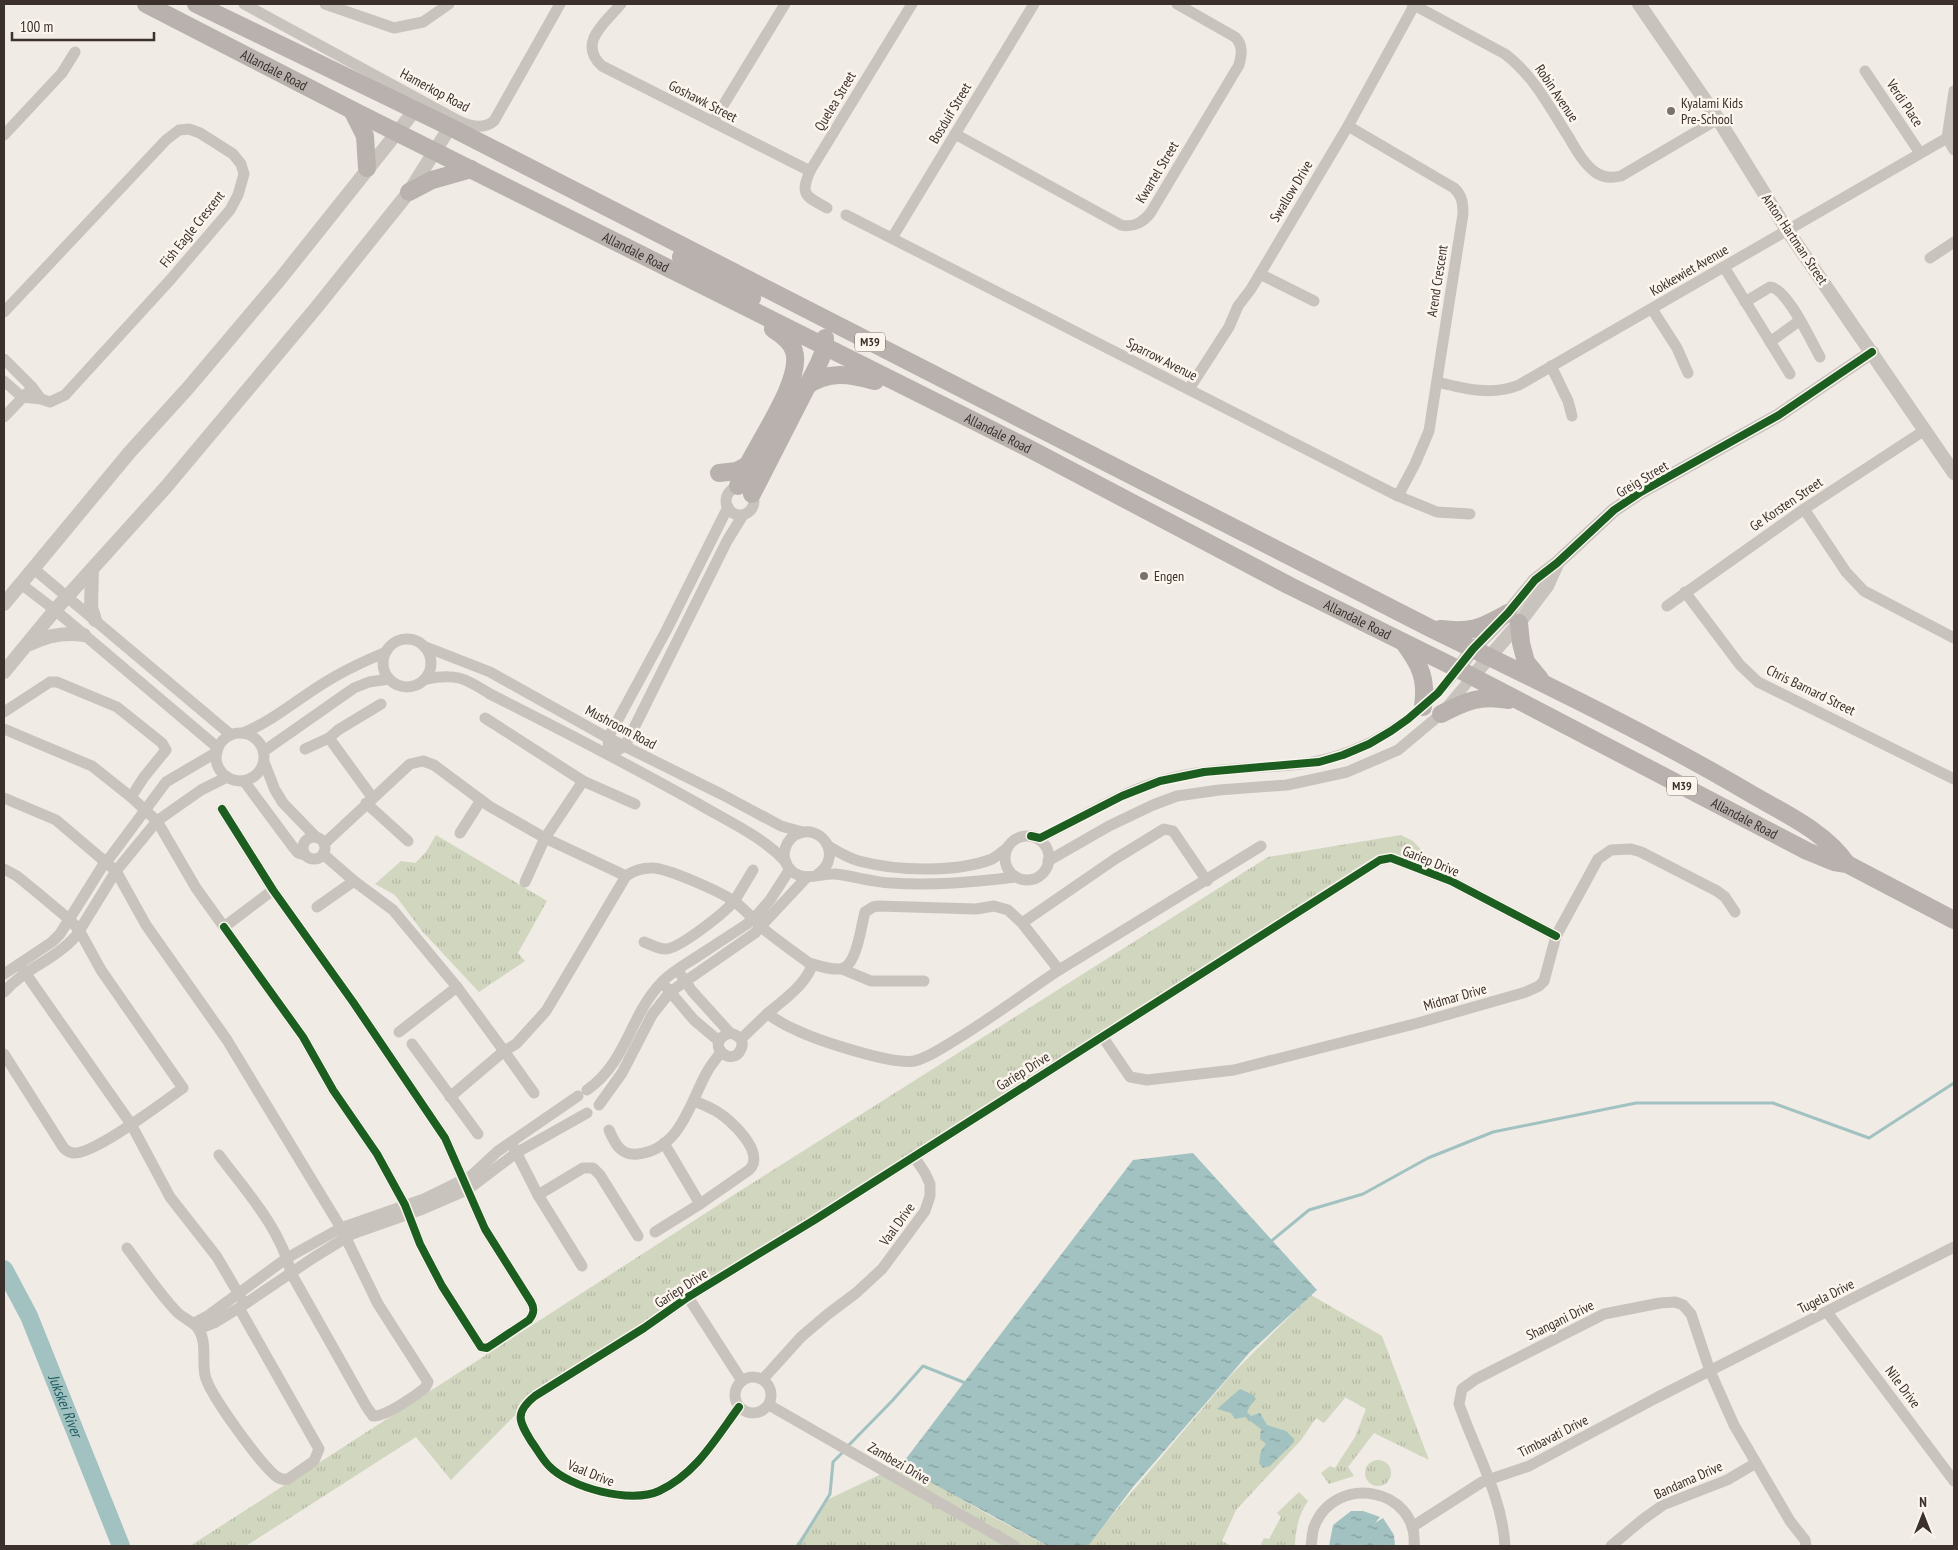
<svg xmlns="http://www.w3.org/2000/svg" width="1958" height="1550" viewBox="0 0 1958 1550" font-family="'PT Sans Narrow',sans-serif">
<defs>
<pattern id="grass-tufts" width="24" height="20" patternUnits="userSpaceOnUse" patternTransform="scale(1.25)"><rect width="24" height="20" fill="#d1d6bf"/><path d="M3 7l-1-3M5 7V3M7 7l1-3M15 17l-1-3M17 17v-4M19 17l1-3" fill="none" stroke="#b4b8a4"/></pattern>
<pattern id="water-ripples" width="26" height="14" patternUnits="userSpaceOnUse" patternTransform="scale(1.25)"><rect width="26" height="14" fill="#a1c2c1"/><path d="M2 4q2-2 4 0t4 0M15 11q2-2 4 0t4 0" fill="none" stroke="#849e9d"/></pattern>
</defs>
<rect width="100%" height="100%" fill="#f0ebe5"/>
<g fill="url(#grass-tufts)">
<polygon points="436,835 547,901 518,953 525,961 479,992 422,931 395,895 375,884 401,861 415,863 426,852"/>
<polygon points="1401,835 1413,841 1451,881 1380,860 526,1404 451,1480 416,1437 246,1546 190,1546 743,1189 1268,857"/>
<polygon points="1311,1295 1382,1336 1429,1460 1374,1433 1348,1467 1354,1476 1329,1484 1321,1473 1330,1466 1335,1468 1355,1437 1366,1409 1343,1396 1345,1398 1324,1423 1316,1418 1301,1440 1236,1510 1222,1541 1232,1546 1086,1546 1230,1376"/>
<circle cx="1378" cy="1473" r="13"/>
<polygon points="902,1464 989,1515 1048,1546 795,1546 827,1500"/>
<path d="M1299 1492 1308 1501C1299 1514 1295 1530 1295 1546H1260L1264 1538 1269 1539 1281 1517 1277 1513Z"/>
</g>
<g fill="url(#water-ripples)">
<polygon points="1193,1153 1317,1290 1250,1352 1133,1487 1088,1546 1048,1546 934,1484 902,1464 1133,1160"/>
<polygon points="1240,1389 1253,1395 1256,1399 1250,1406 1247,1412 1251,1416 1260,1413 1267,1425 1286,1431 1294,1439 1294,1442 1270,1466 1263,1468 1259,1463 1261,1451 1266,1444 1260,1439 1261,1429 1245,1417 1235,1419 1231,1413 1217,1409"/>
<polygon points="1351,1511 1363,1511 1380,1517 1375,1523 1383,1518 1394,1535 1395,1546 1329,1546 1333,1525"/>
</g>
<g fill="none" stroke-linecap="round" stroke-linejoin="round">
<g stroke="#a1c2c1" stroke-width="3">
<polyline points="1269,1243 1309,1210 1363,1194 1428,1158 1493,1132 1636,1103 1773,1103 1869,1138 1954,1083"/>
<polyline points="848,1446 892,1401 923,1366 968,1384"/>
<polyline points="798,1546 830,1494 833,1462 844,1451"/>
</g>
<path stroke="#a1c2c1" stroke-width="18" id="s1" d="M4 1269 29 1316 121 1546"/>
<g stroke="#c9c3be" stroke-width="11">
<path d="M244 4 459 121C471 126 483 130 494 121L560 4"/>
<polyline points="325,4 394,28 423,22 449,4"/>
<path d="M621 4C605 23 577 43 602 66L810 171"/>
<path d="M1412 4 1505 54C1533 75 1549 106 1568 136 1575 148 1583 163 1595 172 1603 178 1613 178 1621 176L1718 119"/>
<polyline points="1865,71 1920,153"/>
<polyline points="1954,91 1947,138 1954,150"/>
<polyline points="713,122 785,4"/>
<path d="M1348 126 1454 188C1462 195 1463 203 1463 214L1429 431 1415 464 1398 496"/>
<path d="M955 134 1121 225C1133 228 1144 222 1151 212L1239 65C1242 54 1243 45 1235 37L1177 4"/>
<polyline points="4,135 62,73 75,52"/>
<path d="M827 208C805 196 800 195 810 171L912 4"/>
<polyline points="846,215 1398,496 1437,512 1470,514"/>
<polyline points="892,238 1034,4"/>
<polyline points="1930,258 1954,242"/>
<polyline points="1724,267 1790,374"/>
<polyline points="1260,274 1314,301"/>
<path d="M1745 302 1770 287C1787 288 1811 341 1820 357"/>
<polyline points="1652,309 1677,348 1688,373"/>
<polyline points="4,312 166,140 179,130 189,129 200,133 233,154 241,164 244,174 238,195 230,210 171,279 65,395 50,402 41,399 22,397"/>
<polyline points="1770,342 1799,321"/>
<polyline points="4,359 32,387 41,399"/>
<polyline points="1551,366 1568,401 1572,416"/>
<polyline points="4,381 22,397"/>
<path d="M1437 382C1465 389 1492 396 1519 385L1947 138"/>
<polyline points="1189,389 1229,327 1238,306 1251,289 1348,126 1415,4"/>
<polyline points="4,417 27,393"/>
<circle cx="740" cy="501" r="14"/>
<polyline points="728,507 666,631 608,738 609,755 625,746 727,541 743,515"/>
<polyline points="1804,509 1846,572 1864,591 1954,638"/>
<polyline points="34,569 231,735"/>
<polyline points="21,584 55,610 218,748"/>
<polyline points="1685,592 1740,665 1758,682 1954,779"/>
<polyline points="1667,606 1804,509 1925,430"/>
<circle cx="407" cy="663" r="24"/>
<polyline points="426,647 490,672 608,738 723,795 781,826 802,832"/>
<path d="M426 679C456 673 465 678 490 694 560 729 629 765 697 803 727 821 762 836 786 862"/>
<polyline points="4,712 50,682 57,682 117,707 162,743 166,750 144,777 131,797"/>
<polyline points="485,718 583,781 635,804"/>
<polyline points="4,729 92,766 131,797 157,821 196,888 224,927 273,890"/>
<circle cx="240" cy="757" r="24"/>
<path d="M243 733C275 720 300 697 329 680 347 669 367 660 386 652"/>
<polyline points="305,749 329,738"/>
<polyline points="264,751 354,688 369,682 389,679"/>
<polyline points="264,762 275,790 283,803 315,836"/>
<polyline points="244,781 293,847 298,853 305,855"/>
<polyline points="372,797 329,738 338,730 381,704"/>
<path d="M4 798 56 820 116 871 146 925 227 1040 341 1228 378 1304 428 1382 425 1388C415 1396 385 1417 373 1416L366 1406 291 1273C281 1229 246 1191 219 1155"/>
<polyline points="366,803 408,841"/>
<path d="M222 809 273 890 353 1002 445 1138 485 1229 531 1302C535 1309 534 1314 529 1320L487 1348 481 1347 442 1286 420 1244 405 1205 377 1154 333 1090 303 1037 224 927"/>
<polyline points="460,833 481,800"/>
<path d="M1031 836 1040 838C1078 820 1119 793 1160 781 1203 768 1248 769 1292 765 1359 759 1418 721 1458 669"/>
<circle cx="1027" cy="858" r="22"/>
<circle cx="314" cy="848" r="11"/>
<path d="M828 846C838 852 848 858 859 861 896 871 956 873 992 859 997 856 1002 852 1007 848"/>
<polyline points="323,854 354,881 393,910 457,987 504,1051 516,1044 546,1011 626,876 545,838 489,806 434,765 423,761 410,764 325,843"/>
<polyline points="1048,861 1109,826 1153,805 1177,796 1219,790 1287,785 1347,772 1398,750 1441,714 1472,677"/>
<path d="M4 869 17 876 39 894 70 920 79 930 101 970 183 1088C163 1102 94 1155 73 1153 68 1152 65 1150 63 1147L4 1054"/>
<path d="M818 874C844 856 821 821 795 835 789 839 785 846 784 854 784 863 790 872 798 875 809 880 823 873 835 874 854 876 872 882 891 883 933 886 974 882 1016 877"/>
<path d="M626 876C633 871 642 868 651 868 666 867 723 893 735 902 747 911 755 922 766 931 780 942 795 953 809 963L811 968C803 987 782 1001 767 1014"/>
<polyline points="525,882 545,838 583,781"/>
<polyline points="317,907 354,881"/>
<polyline points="756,916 770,900 790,869"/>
<polyline points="1022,923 1059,970 1261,846"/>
<polyline points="763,924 807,877"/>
<path d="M644 942C652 945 658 949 666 949 680 948 726 912 735 900 741 890 747 880 753 870"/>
<path d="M809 963C819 966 830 970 841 969 857 966 861 926 865 912L873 907 878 906 976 909 994 906 1008 910 1022 923 1115 859 1164 829 1173 831 1207 881"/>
<polyline points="19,964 131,1124 170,1197 217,1257 241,1298"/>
<polyline points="842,969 871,981 924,981"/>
<polyline points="4,974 52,942 60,934 105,862 111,856 166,782 217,752"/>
<path d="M681 975 692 991 730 1033C738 1035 745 1040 741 1049 732 1070 702 1042 730 1033"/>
<polyline points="666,987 694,1020 719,1041"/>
<path d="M4 992C26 967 54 961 76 936L116 871 157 821 201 790 227 777"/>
<polyline points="399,1032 457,987"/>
<polyline points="1102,1036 1130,1077 1147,1080 1234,1070 1418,1023 1526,992 1539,986 1544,981 1556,936 1598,859 1611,850 1631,849 1641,852 1717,891 1725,897 1735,912"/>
<path d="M741 1039 767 1014C776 1019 784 1025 794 1029 816 1040 892 1065 914 1061 928 1058 940 1049 952 1042 989 1020 1023 994 1059 970"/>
<polyline points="412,1044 478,1134"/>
<path d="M587 1090C627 1062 629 1017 661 983 670 973 684 965 695 958 712 947 730 935 747 924"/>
<polyline points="450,1097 504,1051 534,1093"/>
<path d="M694 1101C702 1104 709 1107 716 1111 730 1119 767 1153 749 1170L700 1204"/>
<polyline points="599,1105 622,1073 652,1015 670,992 755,933"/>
<path d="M609 1130C615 1144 621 1156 638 1154 681 1149 690 1102 707 1072 711 1065 716 1059 721 1052"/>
<polyline points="513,1146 538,1195 582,1266"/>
<polyline points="538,1195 583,1168 593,1168 600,1175 638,1236"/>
<polyline points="655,1232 700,1204 664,1143"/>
<path d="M127 1248C143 1269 158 1292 176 1311 183 1319 194 1321 199 1330 207 1343 202 1361 205 1375 208 1393 262 1466 277 1477 281 1479 283 1480 288 1479L314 1461 319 1449 239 1308"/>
<polyline points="688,1297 742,1381"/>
<polyline points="1827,1312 1954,1481"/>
<polyline points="194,1323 209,1315 287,1258 341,1228 424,1199 471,1176 498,1151 578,1096"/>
<polyline points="199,1329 214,1323 242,1306 313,1258 352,1234 423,1209 467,1190 516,1153 587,1113"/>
<circle cx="753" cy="1395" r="18"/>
<polyline points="763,1379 801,1337 828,1314 856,1293 882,1269 925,1211 930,1196 930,1184 925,1173 913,1155"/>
<polyline points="769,1405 1015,1546"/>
<path d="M739 1407C716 1438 696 1474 659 1491 631 1504 570 1488 549 1466 542 1459 537 1449 531 1441 519 1421 514 1413 535 1396L644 1328 688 1297 816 1219 1380 860 1391 858 1451 881 1556 936"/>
<polyline points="1412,1527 1482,1482 1529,1466 1656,1398 1954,1247"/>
<path d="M1311 1546C1312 1540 1312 1533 1314 1527 1335 1472 1419 1488 1414 1546"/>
<path d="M1505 1546C1502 1495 1475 1451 1459 1404L1462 1389 1476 1379 1604 1314 1660 1303 1675 1302 1683 1305 1691 1314 1710 1371 1734 1425 1790 1521 1805 1540 1806 1546"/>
<polyline points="1611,1546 1642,1520 1663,1505 1727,1480 1756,1463"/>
</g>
<g stroke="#c9c3be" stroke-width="14">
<polyline points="1639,4 1718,119 1787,230 1954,473"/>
<polyline points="92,569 91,607 95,620"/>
<polyline points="4,604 129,453 188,388 281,278 415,110"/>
<path d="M30 644C48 635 64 632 84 635"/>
<polyline points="1458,669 1473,649 1508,613 1535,580 1557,563 1614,510 1641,492 1779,415 1872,352"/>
<polyline points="4,672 55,610 166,487 316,308 409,192 450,127"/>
<polyline points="1472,677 1519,623 1547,586 1557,564"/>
</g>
<g stroke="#b8b1ad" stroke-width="18">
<path id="s2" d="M146 4 352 110 1030 449 1290 586 1458 669 1807 851 1834 862 1847 864 1954 920"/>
<path d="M196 4 450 127 1430 628C1536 680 1644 731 1746 791 1781 812 1824 830 1847 864"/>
<polyline points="352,110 365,136 367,168"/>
<polyline points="409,192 432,180 471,169"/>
<polyline points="681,257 752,298"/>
<path d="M805 387C828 370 850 374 875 381"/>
<polyline points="719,473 737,471 748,465"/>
<path d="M738 486C749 453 804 383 794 351 791 341 781 334 773 329"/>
<polyline points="752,494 819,363 825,348 825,338"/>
<polyline points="1519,623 1521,643 1526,662 1540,679"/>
<path d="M1440 629C1473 633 1480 628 1508 613"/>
<path d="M1404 643C1421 666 1427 679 1423 707"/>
<path d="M1441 714C1466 701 1480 695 1508 700"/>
</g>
<g stroke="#c9c3be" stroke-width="11">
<polyline points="747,924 756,916"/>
<polyline points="755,933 763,924"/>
</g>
<defs>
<g id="cycleway">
<path d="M222 809 273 890 353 1002 445 1138 485 1229 531 1302C535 1309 534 1314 529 1320L487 1348 481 1347 442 1286 420 1244 405 1205 377 1154 333 1090 303 1037 224 927"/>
<polyline points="1031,836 1040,838 1122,796 1160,781 1204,772 1319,762 1343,755 1369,744 1391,731 1408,719 1438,693 1473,649 1508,613 1535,580 1557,563 1614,510 1641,492 1779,415 1872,352"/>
<path d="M739 1407C716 1438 696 1474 659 1491 631 1504 570 1488 549 1466 542 1459 537 1449 531 1441 519 1421 514 1413 535 1396L644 1328 688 1297 816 1219 1380 860 1391 858 1451 881 1556 936"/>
</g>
</defs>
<use href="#cycleway" stroke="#fbf5ee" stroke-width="11"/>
<use href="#cycleway" stroke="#1b5e20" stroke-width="8"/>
</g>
<g fill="#7a716c" stroke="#fbf5ee" stroke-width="2">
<circle cx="1671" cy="111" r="5"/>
<circle cx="1144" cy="576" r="5"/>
</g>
<g text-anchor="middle" stroke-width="5" stroke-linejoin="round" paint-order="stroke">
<g fill="#fbf5ee" stroke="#756b66" stroke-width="1">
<rect x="855" y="332.5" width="30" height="19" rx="4"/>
<rect x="1667" y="776.5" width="30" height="19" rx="4"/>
</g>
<g font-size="12" font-weight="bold" fill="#3b302b">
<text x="870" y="346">M39</text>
<text x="1682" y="790">M39</text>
</g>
<g font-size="14" fill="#3b302b" stroke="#fbf5ee">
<text dy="5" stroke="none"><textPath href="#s2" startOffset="144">Allandale Road</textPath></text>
<text transform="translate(435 90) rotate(28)" y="5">Hamerkop Road</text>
<text transform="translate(1557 93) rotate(56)" y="5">Robin Avenue</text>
<text transform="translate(703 101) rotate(27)" y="5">Goshawk Street</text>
<text transform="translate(835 101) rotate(-59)" y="5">Quelea Street</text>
<text transform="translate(1905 103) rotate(56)" y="5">Verdi Place</text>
<text transform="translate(950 113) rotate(-59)" y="5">Bosduif Street</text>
<text transform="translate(1157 172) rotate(-59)" y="5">Kwartel Street</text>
<text transform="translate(1291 191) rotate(-59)" y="5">Swallow Drive</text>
<text transform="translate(192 229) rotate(-51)" y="5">Fish Eagle Crescent</text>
<text transform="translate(1795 239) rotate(56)" y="5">Anton Hartman Street</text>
<text dy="5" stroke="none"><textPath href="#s2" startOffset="549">Allandale Road</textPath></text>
<text transform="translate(1689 270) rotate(-30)" y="5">Kokkewiet Avenue</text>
<text transform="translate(1437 281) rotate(-81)" y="5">Arend Crescent</text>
<text transform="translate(1162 359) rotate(27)" y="5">Sparrow Avenue</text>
<text dy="5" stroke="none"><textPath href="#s2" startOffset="954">Allandale Road</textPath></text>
<text transform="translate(1642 479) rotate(-31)" y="5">Greig Street</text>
<text transform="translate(1786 504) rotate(-34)" y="5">Ge Korsten Street</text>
<text dy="5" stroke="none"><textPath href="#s2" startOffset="1359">Allandale Road</textPath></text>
<text transform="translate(1811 690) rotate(26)" y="5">Chris Barnard Street</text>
<text transform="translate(621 727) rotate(28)" y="5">Mushroom Road</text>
<text dy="5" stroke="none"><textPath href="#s2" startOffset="1794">Allandale Road</textPath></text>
<text transform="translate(1431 861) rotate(22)" y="5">Gariep Drive</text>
<text transform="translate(1455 997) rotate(-16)" y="5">Midmar Drive</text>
<text transform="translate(1023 1071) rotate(-32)" y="5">Gariep Drive</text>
<text transform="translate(897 1224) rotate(-54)" y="5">Vaal Drive</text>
<text transform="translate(681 1288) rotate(-33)" y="5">Gariep Drive</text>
<text transform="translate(1826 1296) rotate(-26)" y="5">Tugela Drive</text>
<text transform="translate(1560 1320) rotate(-26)" y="5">Shangani Drive</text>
<text transform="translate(1903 1387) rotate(53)" y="5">Nile Drive</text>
<text transform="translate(1553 1436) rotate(-27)" y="5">Timbavati Drive</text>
<text transform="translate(899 1463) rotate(30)" y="5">Zambezi Drive</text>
<text transform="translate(591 1473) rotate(22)" y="5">Vaal Drive</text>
<text transform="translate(1688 1480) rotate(-24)" y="5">Bandama Drive</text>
</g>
<g font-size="14" fill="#3b302b" stroke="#fbf5ee" text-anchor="start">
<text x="1681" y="108">Kyalami Kids<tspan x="1681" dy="16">Pre-School</tspan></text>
<text x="1154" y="581">Engen</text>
</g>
<g font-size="15" font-style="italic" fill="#1f5a5e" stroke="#fbf5ee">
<text dy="5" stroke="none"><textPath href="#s1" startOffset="150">Jukskei River</textPath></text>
</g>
</g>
<rect width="1958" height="1550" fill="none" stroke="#3b302b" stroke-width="10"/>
<g transform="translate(1923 1515)" stroke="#fbf5ee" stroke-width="4" paint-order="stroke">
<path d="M0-4L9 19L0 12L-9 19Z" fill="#3b302b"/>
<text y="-8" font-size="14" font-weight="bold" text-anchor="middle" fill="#3b302b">N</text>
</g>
<path d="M12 32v8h142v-8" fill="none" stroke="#3b302b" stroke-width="2.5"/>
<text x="20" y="32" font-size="15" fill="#3b302b" stroke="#fbf5ee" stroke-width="4" paint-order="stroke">100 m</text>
</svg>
